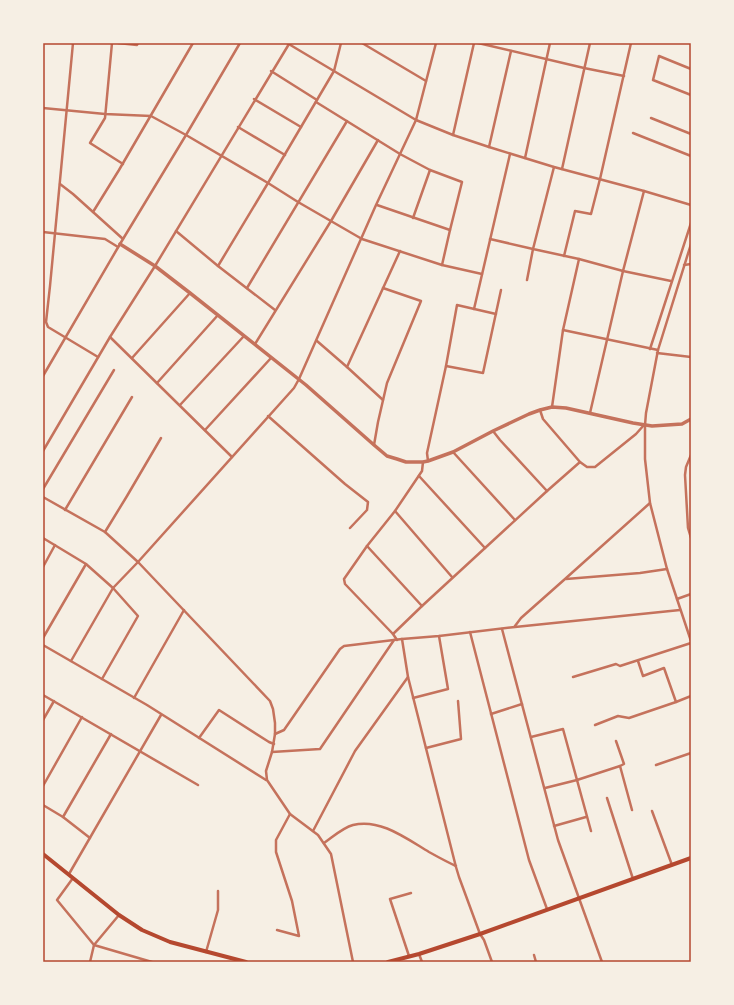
<svg xmlns="http://www.w3.org/2000/svg" width="734" height="1005" viewBox="0 0 734 1005" font-family="Georgia,serif">
<rect width="100%" height="100%" fill="#f6efe4"/>
<g fill="none" stroke-linecap="round" stroke-linejoin="round">
<g stroke="#c5725c" stroke-width="2.5">
<polyline points="73,43 50,286 46,322 48,327 98,357"/>
<polyline points="112,43 105,118 90,143 123,164"/>
<polyline points="118,43 137,45 138,43"/>
<polyline points="287,43 416,120 453,135 489,147 554,167 644,191 691,205"/>
<polyline points="362,43 426,81"/>
<polyline points="478,43 584,68 624,76"/>
<polyline points="691,69 659,56 653,80 691,95"/>
<polyline points="271,71 317,100"/>
<polyline points="254,99 301,127"/>
<polyline points="316,102 400,154 430,170 462,182 450,230 442,265"/>
<polyline points="43,108 105,114 151,116 186,135 268,183 298,202 362,239 442,265 482,274"/>
<polyline points="651,118 691,134"/>
<polyline points="238,127 285,155"/>
<polyline points="633,133 691,156"/>
<polyline points="453,135 474,43"/>
<polyline points="489,147 511,51"/>
<polyline points="525,158 550,43"/>
<polyline points="554,167 533,249 579,259 623,271 671,281"/>
<polyline points="562,169 590,43"/>
<polyline points="60,184 73,194 123,239"/>
<polyline points="377,205 450,230"/>
<polyline points="93,212 119,170 193,43"/>
<polyline points="413,218 430,170"/>
<polyline points="176,231 218,266 275,310"/>
<polyline points="43,232 105,239 118,247"/>
<polyline points="490,239 533,249 527,280"/>
<polyline points="691,244 658,350 646,413 645,425 645,459 650,503 667,569 691,641"/>
<polyline points="564,256 575,211 591,214 600,179 631,43"/>
<polyline points="684,265 691,264"/>
<polyline points="218,266 268,183 334,71 341,43"/>
<polyline points="247,288 347,121"/>
<polyline points="474,309 510,154"/>
<polyline points="563,330 658,350"/>
<polyline points="110,337 232,457"/>
<polyline points="317,341 347,367 383,400"/>
<polyline points="255,344 331,221 378,140"/>
<polyline points="650,349 691,223"/>
<polyline points="657,353 691,357"/>
<polyline points="132,358 190,293"/>
<polyline points="446,366 483,373 501,290"/>
<polyline points="347,367 400,251"/>
<polyline points="43,376 120,244 186,135 240,43"/>
<polyline points="157,383 218,315"/>
<polyline points="180,405 244,336"/>
<polyline points="552,407 563,330 579,259"/>
<polyline points="540,410 543,419 580,462 587,467 595,467 636,434 644,425"/>
<polyline points="590,413 623,271 644,191"/>
<polyline points="268,416 345,484 368,502 367,510 350,528"/>
<polyline points="205,430 271,358"/>
<polyline points="493,431 500,440 547,491"/>
<polyline points="374,445 378,422 387,383 421,301 383,288"/>
<polyline points="43,451 110,337 155,266 289,44"/>
<polyline points="453,452 515,520"/>
<polyline points="691,455 686,467 685,475 688,528 691,538"/>
<polyline points="428,461 427,453 446,366 457,305 496,314"/>
<polyline points="419,476 485,548"/>
<polyline points="43,489 114,370"/>
<polyline points="43,497 105,532 138,562 270,701 273,709 275,723 275,734 272,752 266,771 267,780 290,814 318,835 331,854 353,962"/>
<polyline points="65,510 132,397"/>
<polyline points="395,511 452,577"/>
<polyline points="105,532 127,496 161,438"/>
<polyline points="43,538 86,564 113,588 138,616 102,679"/>
<polyline points="367,546 422,606"/>
<polyline points="43,567 55,545"/>
<polyline points="566,579 640,573 667,569"/>
<polyline points="677,599 691,594"/>
<polyline points="515,626 521,618 565,579 650,503"/>
<polyline points="502,629 558,840 602,962"/>
<polyline points="470,632 529,860 547,909"/>
<polyline points="393,634 422,606 547,491 580,462"/>
<polyline points="43,638 86,564"/>
<polyline points="402,639 408,677 456,867 459,877 480,934 484,940 492,962"/>
<polyline points="397,640 393,634 345,584 344,579 367,546 395,511 422,471 423,462"/>
<polyline points="43,645 147,705 266,780"/>
<polyline points="71,661 113,588 138,562 294,388 299,379 376,205 416,120 436,43"/>
<polyline points="573,677 616,664 620,666 691,643"/>
<polyline points="43,695 198,785"/>
<polyline points="134,698 184,610"/>
<polyline points="413,698 448,689 439,636"/>
<polyline points="676,702 691,696"/>
<polyline points="491,714 522,704"/>
<polyline points="43,720 54,701"/>
<polyline points="595,725 618,716 629,718 676,702 664,668 643,676 638,661"/>
<polyline points="275,734 284,730 340,649 344,646 402,639 439,636 515,627 680,610"/>
<polyline points="531,737 563,729 591,831"/>
<polyline points="199,738 219,710 269,742 274,744"/>
<polyline points="616,741 624,764 620,766 632,810"/>
<polyline points="426,748 461,739 458,701"/>
<polyline points="272,752 320,749 394,640"/>
<polyline points="656,765 691,753"/>
<polyline points="43,786 82,717"/>
<polyline points="545,788 577,780 620,766"/>
<polyline points="607,798 633,879"/>
<polyline points="43,805 63,817 90,838"/>
<polyline points="652,811 672,865"/>
<polyline points="63,817 111,734"/>
<polyline points="554,826 586,817"/>
<polyline points="313,831 355,751 408,677"/>
<path d="M324 843C333 837 342 828 353 825 380 818 407 839 429 852 438 857 447 862 456 866"/>
<polyline points="69,874 161,715"/>
<polyline points="73,878 57,900 94,945 152,962"/>
<polyline points="277,930 299,936 292,901 276,852 276,840 290,814"/>
<polyline points="206,952 218,910 218,891"/>
<polyline points="419,954 422,962"/>
<polyline points="534,955 536,962"/>
<polyline points="409,956 390,899 411,893"/>
<polyline points="90,962 94,945 119,915"/>
</g>
<polyline stroke="#c5725c" stroke-width="3.5" points="120,244 155,266 190,293 306,385 374,445 387,456 397,459 406,462 423,462 428,461 453,452 493,431 529,414 540,410 552,407 566,408 633,423 652,426 682,424 691,419"/>
<g stroke="#b5482f" stroke-width="4">
<polyline points="43,854 119,915 142,930 170,942 246,962"/>
<polyline points="388,962 419,954 480,934 691,858"/>
</g>
</g>
<rect width="734" height="1005" fill="none" stroke="#f6efe4" stroke-width="88"/>
<rect x="44" y="44" width="646" height="917" fill="none" stroke="#b5482f" stroke-width="1.5"/>
</svg>
